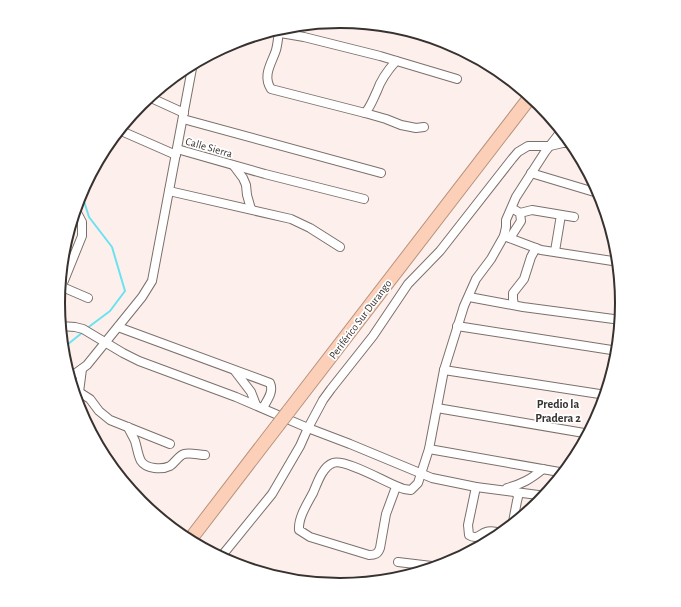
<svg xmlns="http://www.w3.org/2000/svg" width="681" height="607" viewBox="0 0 681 607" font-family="'Alegreya Sans',sans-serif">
<rect width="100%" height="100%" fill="#fdf0ec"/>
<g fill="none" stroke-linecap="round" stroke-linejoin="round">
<g stroke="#6be2ef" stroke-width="2">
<polyline points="81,192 89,217 112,247 125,291 110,311 86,329"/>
<polyline points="62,349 83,332"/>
</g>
<defs>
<g id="minor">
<path d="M280 28C278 35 278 43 276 50 272 63 262 75 271 89L365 113 386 119 401 125 416 128 424 127"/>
<polyline points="269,31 304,37 380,56 457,79"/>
<polyline points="149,97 184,113"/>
<path d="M365 113C371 106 373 99 377 91 381 79 388 70 396 61"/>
<polyline points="183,119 381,173"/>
<polyline points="119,130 176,155"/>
<polyline points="177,149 265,174 364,199"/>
<polyline points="234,166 243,178 246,185 247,195 251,209"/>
<polyline points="531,173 601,194"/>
<polyline points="169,191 291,219 310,228 340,247"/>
<polyline points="520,213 532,210 574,217"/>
<polyline points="504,236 541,250 619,262"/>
<polyline points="510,238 521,221 520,213 515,210"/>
<polyline points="555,251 561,215"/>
<polyline points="60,286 88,298"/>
<polyline points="59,293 82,236 82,222 75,209"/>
<polyline points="469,297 523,307 621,320"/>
<polyline points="514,305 513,299 513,293 524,279 531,257 536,248"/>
<polyline points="60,326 75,327 83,329 123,353 139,361 236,397 308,428 350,444 432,478 476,487 546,496"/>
<polyline points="457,326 618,351"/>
<path d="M118 327 270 383C274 392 267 400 263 408"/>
<polyline points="444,370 606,395"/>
<polyline points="235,371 251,392 256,405"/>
<polyline points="69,378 87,365 142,297 152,281 193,63"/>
<polyline points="79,392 90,399 99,411 110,420 170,444"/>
<polyline points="437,408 590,434"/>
<polyline points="79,409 79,392 82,369"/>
<path d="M128 427C130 432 133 436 135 441 137 447 138 456 141 461 146 469 162 470 170 466 175 463 178 456 184 454 190 452 199 455 205 455"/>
<polyline points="429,449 565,473"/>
<path d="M396 487 386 514 380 548C378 554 375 555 369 555L310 537 299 530C298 518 307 504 313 493 317 484 322 467 333 463 345 458 390 485 404 489L411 490 418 483 429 449 444 370 464 306 476 279 491 259 504 236 506 227V220L516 197 545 152 562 130"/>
<path d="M476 487 468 525 469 535C477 540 480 534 486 532 491 530 498 532 503 534"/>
<path d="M507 488C522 484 531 479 543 469"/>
<polyline points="512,527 517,501 518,497 516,491"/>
<polyline points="220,558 272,494 300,446 308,428 323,400 331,389 373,336 408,284 440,251 512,159 518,152 528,146 550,146 563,143 573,143"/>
<polyline points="398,562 440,567"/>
</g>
<g id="trunk">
<polyline points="288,412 531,96"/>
<polyline points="189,541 278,425"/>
</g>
</defs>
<use href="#minor" stroke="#7b706c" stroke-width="10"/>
<use href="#trunk" stroke="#b6927d" stroke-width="15"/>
<use href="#minor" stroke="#fff" stroke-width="8"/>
<use href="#trunk" stroke="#fcd0b8" stroke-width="13"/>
<defs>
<polyline id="trunk-bridge" points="278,425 288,412"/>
</defs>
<use href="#trunk-bridge" stroke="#b6927d" stroke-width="15" stroke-linecap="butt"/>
<use href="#trunk-bridge" stroke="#fcd0b8" stroke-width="13"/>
</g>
<g text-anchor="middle" stroke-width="3.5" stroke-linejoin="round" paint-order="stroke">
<g font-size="11" fill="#373230" stroke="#fff">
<text transform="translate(209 147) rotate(16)" y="4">Calle Sierra</text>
<text transform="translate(360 319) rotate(-53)" y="4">Periférico Sur Durango</text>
</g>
<g font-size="12" font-weight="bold" fill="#373230" stroke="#fff">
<text x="558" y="408">Predio la<tspan x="558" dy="14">Pradera 2</tspan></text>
</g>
</g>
<path d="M0 0H681V607H0ZM65 303a275 275 0 1 1 550 0a275 275 0 1 1-550 0Z" fill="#fff" fill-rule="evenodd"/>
<path fill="none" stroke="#373230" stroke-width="2" d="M65 303a275 275 0 1 1 550 0a275 275 0 1 1-550 0Z"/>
</svg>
